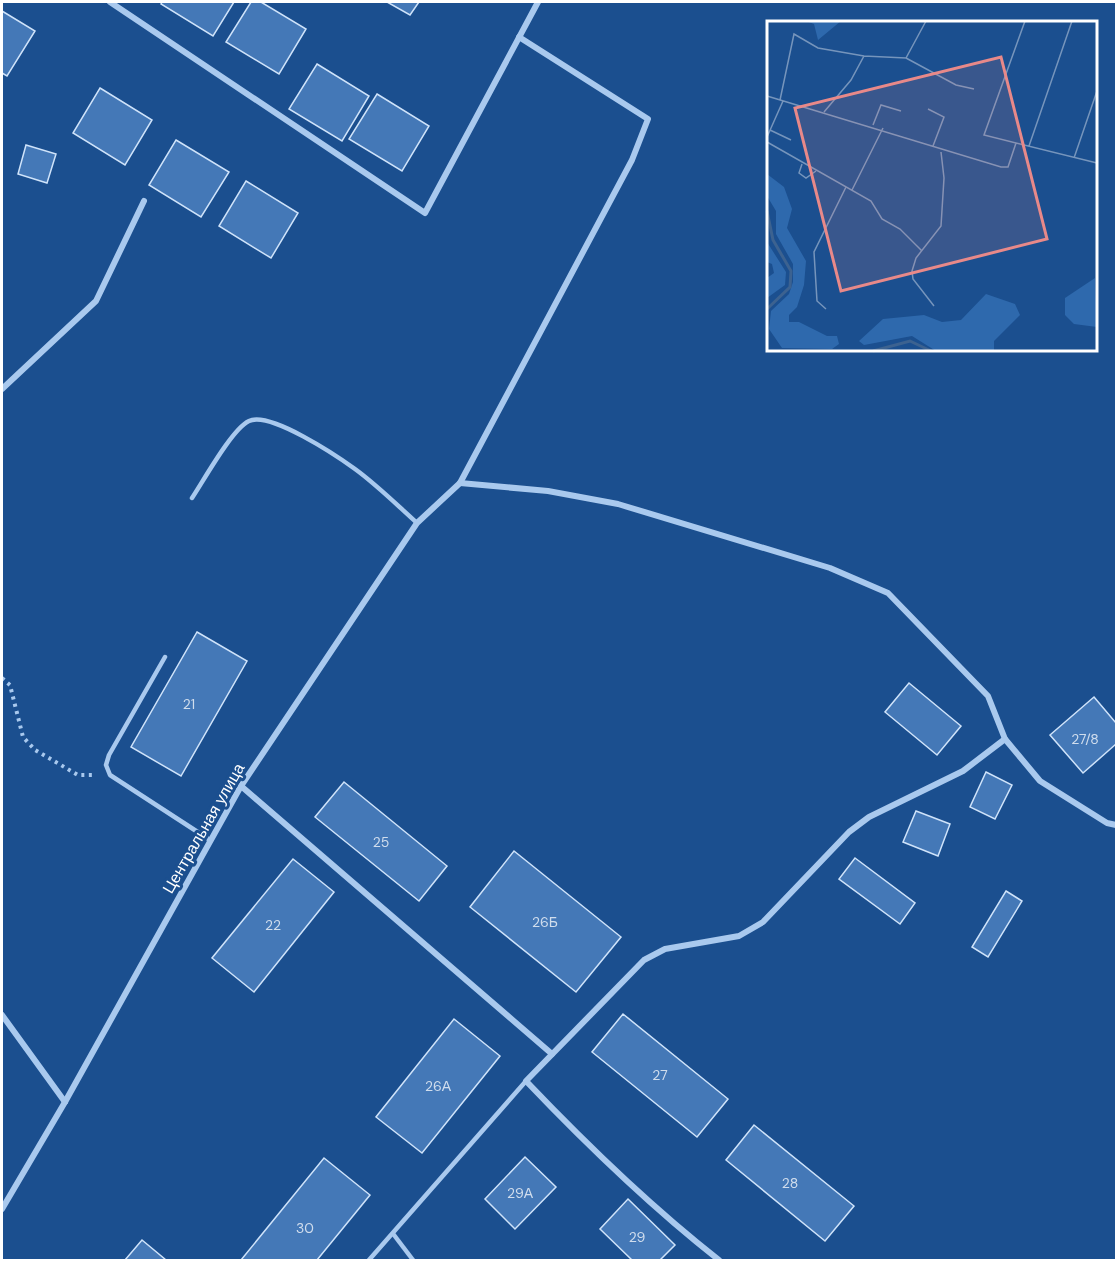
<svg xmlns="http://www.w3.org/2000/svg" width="1118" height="1262" viewBox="0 0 1118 1262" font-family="'DM Sans',sans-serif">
<rect width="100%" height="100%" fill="#1b4f8f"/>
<g fill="#4478b7" stroke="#cfe3fa" stroke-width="1.5">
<polygon points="162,2 234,2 213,36 161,4"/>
<polygon points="251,2 261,2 306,29 279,74 226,42"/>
<polygon points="387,2 419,2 410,15"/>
<polygon points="2,11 35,31 7,76 2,73"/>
<polygon points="317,64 369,96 342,141 289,109"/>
<polygon points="100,88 152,120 125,165 73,133"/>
<polygon points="377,94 429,126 402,171 349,139"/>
<polygon points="176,140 229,172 201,217 149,185"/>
<polygon points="26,145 56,154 47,183 18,174"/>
<polygon points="246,181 298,213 271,258 219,226"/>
<polygon points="197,632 247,661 181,776 131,747"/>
<polygon points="909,683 961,726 937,755 885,712"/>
<polygon points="1094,697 1116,723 1116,744 1083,773 1050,735"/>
<polygon points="986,772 1012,785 995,819 970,807"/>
<polygon points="344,782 447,866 419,901 315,817"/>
<polygon points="916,811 950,824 938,856 903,842"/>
<polygon points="514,851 621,937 576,992 470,907"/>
<polygon points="855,858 915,903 900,924 839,879"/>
<polygon points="293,859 334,892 254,992 212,958"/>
<polygon points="1006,891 1022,901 988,957 972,947"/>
<polygon points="623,1014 728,1099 697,1137 592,1052"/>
<polygon points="454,1019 500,1056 422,1153 376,1117"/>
<polygon points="754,1125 854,1206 825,1241 726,1160"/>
<polygon points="525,1157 556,1187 515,1229 485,1199"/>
<polygon points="324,1158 370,1195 317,1260 241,1260"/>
<polygon points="628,1199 675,1245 660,1260 632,1260 600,1229"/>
<polygon points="142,1240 166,1260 125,1260"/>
</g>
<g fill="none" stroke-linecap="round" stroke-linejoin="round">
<polyline stroke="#a9c9ee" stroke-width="4" stroke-dasharray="3 4.5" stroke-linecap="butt" points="2,678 10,685 23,737 35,750 78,775 96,775"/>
<g stroke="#a9c9ee" stroke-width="4.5">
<path d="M192 498C204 480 232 429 249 421 270 411 337 456 355 469 377 485 397 505 417 523"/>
<polyline points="165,657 109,755 106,765 110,775 210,840"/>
<polyline points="394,1235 413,1260"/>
<polyline points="369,1260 526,1081"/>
</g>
<g stroke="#a9c9ee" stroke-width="6">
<polyline points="110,2 425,213 538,2"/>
<polyline points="2,389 96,301 144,201"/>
<polyline points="460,483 548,491 618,504 830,568 888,593 988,696 1005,739 1040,781 1107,823 1116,825"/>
<polyline points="241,786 552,1054"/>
<polyline points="2,1015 65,1102"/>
<polyline points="2,1209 65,1102 241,786 417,523 460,483 632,160 648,119 519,37"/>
<path d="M719 1260C650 1206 587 1145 526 1081L644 960 665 949 739 936 763 922 849 832 869 817 963 771 1005 739"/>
</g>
</g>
<g text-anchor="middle" stroke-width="6" stroke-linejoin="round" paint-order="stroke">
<g font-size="14" fill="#d0dded">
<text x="189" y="709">21</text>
<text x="1085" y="744">27/8</text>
<text x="381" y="847">25</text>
<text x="545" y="927">26Б</text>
<text x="273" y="930">22</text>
<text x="660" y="1080">27</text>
<text x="438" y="1091">26А</text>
<text x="790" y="1188">28</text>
<text x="520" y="1198">29А</text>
<text x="305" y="1233">30</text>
<text x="637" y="1242">29</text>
</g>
<g font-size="16" fill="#fff" stroke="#1b4f8f">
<text transform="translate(203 828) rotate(-60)" y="6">Центральная улица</text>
</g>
</g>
<g transform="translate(767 21)">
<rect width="330" height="330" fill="#1b4f8f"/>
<path d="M39 0H74L51 19 47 3ZM0 153 17 166 25 188 20 207 39 240 37 264 30 286 22 294V301H32L60 315H70L72 323 65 328 15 327 2 308 4 290 22 273 26 261V243L9 213V190L0 175ZM0 221 19 251 18 264 0 277V257L7 252 5 243 0 241ZM328 257 330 306 307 303 298 294V277ZM219 273 248 283 253 294 227 320V330H169L145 315 97 324 92 320 116 298 157 294 175 301 194 299Z" fill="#2e69ad"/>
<path fill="none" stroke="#3c6290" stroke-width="3" d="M0 190 6 219 24 250 23 266 0 288M106 330 143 320 164 330"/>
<path fill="none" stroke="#7695bc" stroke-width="1.5" d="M258 0 217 114 330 142M139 37 189 64 207 68M0 75 234 146H241L249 122M13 79 27 13 51 27 97 35M161 88 177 96 166 125M57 91 84 59 97 35 139 37 159 0M106 104 114 84 134 90M3 109 24 119M0 116 16 80M0 121 104 180 115 198 133 208 155 230M262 125 305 0M307 137 330 70M35 143 32 152 39 157 49 150M85 169 116 107M167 285 146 258 145 250 149 237 174 205 177 157 174 131M59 288 50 280 47 231 79 166"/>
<path fill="#e88989" fill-opacity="0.15" stroke="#e88989" stroke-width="3" d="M234 36 280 218 74 270 28 87Z"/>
<rect width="330" height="330" fill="none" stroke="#fff" stroke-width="3"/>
</g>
<rect width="1118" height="1262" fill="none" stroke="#ffffff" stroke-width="6"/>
</svg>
